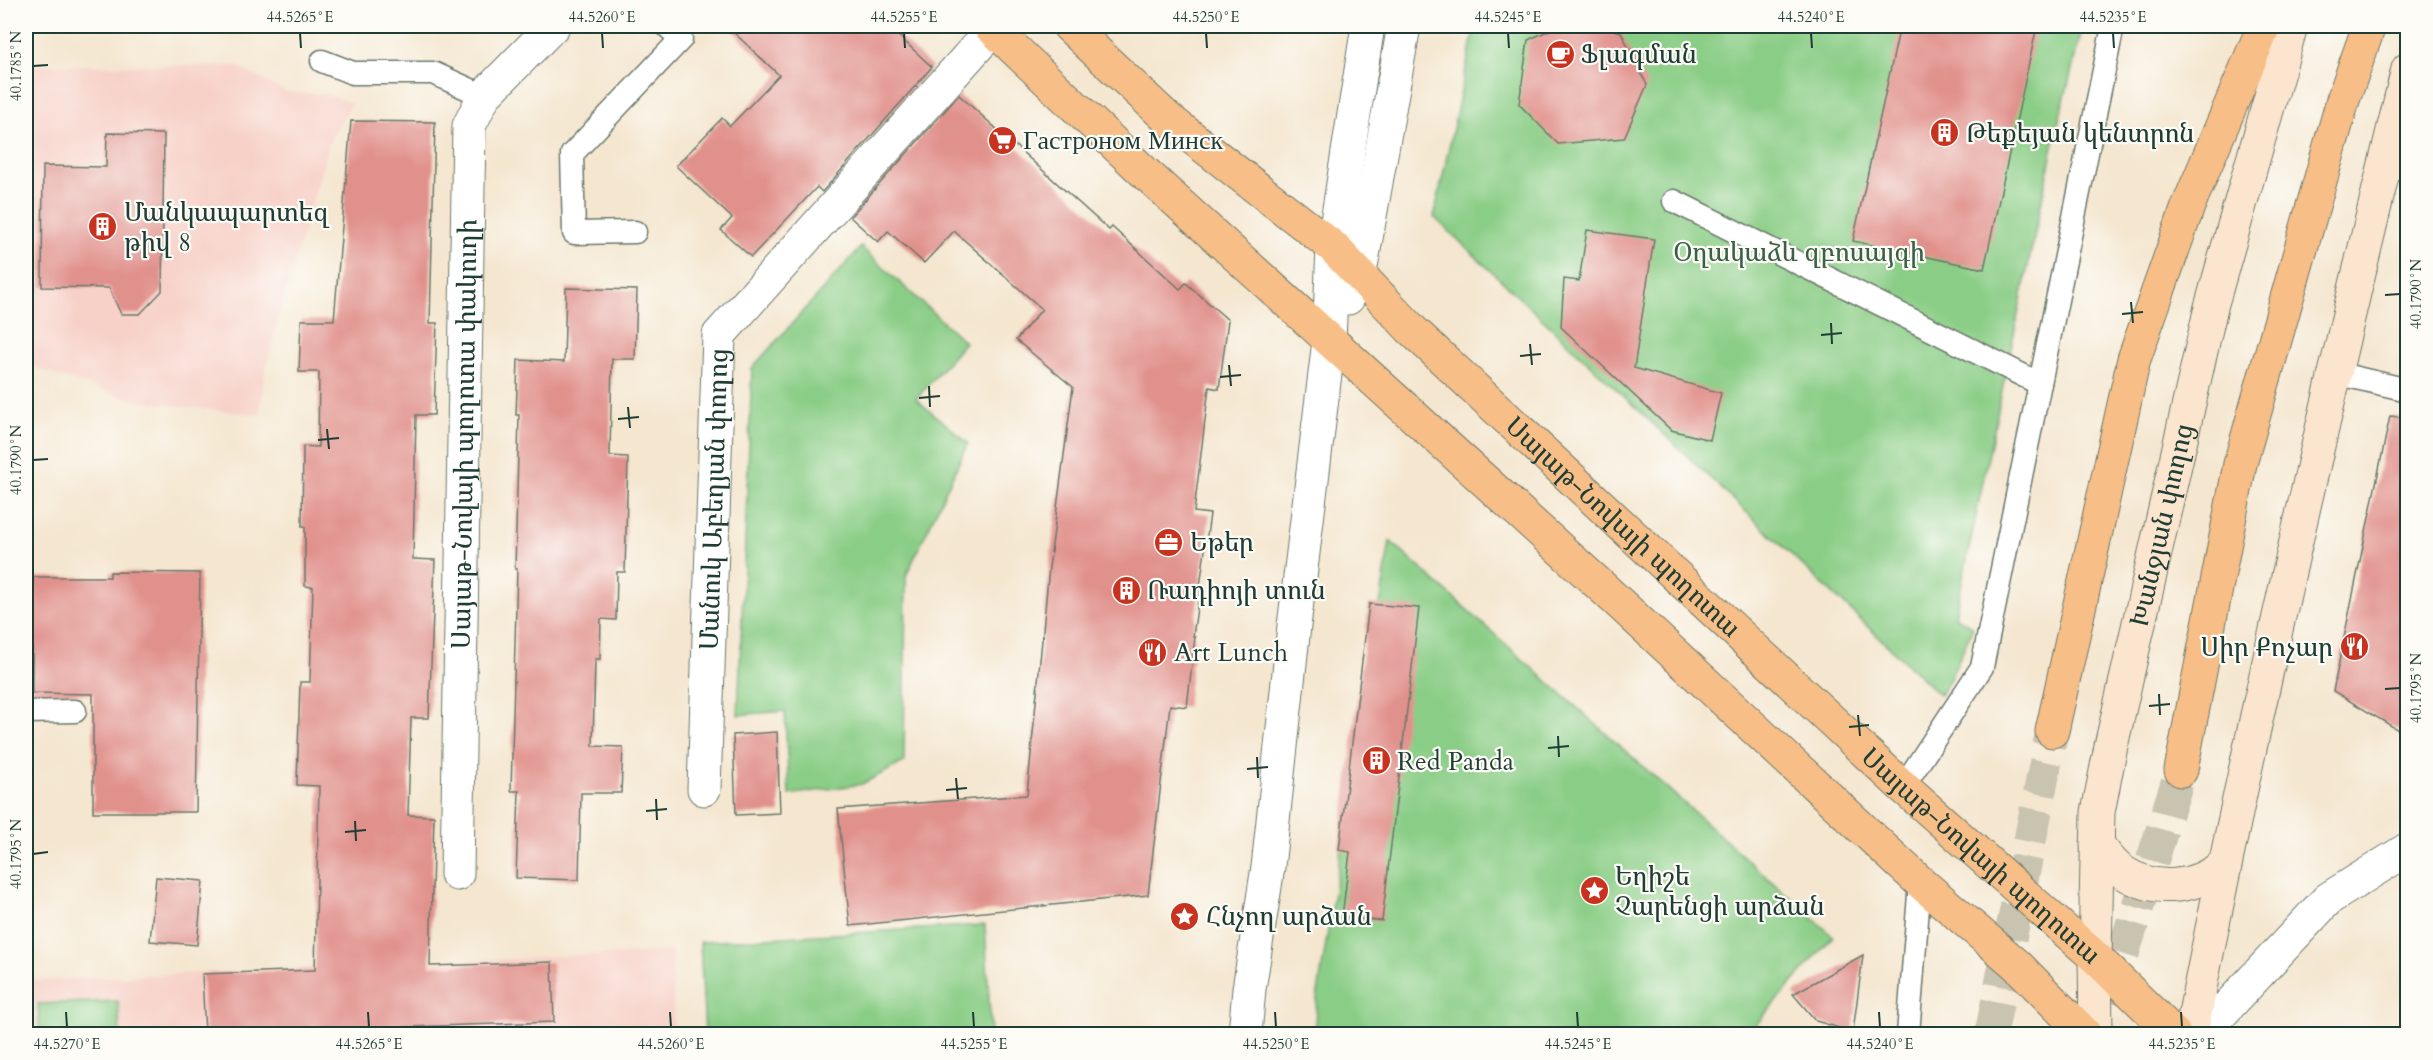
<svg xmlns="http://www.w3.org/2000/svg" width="2433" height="1060" viewBox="0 0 2433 1060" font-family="Cardo,'Noto Serif Armenian',serif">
<rect width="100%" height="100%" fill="#fdfcf7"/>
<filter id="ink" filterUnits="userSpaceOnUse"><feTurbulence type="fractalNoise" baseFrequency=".0167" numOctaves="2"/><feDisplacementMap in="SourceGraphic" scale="12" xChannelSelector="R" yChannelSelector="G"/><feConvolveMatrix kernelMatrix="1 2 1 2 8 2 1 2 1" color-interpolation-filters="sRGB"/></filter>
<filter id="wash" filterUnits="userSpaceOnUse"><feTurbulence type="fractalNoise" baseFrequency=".008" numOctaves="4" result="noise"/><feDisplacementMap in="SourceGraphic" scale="24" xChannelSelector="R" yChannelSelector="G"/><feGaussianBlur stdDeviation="1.35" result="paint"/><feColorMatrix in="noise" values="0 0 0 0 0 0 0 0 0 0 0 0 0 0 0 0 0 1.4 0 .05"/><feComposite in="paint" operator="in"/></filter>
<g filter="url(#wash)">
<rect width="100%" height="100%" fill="#f4e6cf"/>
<g fill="#f7d1c8">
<polygon points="26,65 236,66 286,92 325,94 352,103 331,138 280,311 265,372 259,415 135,401 26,365"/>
<polygon points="672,951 674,1034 27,1034 26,981"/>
</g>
<g fill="#8acd86" stroke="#54855d" stroke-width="1.5">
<polygon points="1475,26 2083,26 2056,132 1955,616 1973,627 1951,677 1940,695 1434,217"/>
<polygon points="861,247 965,342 916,399 968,443 906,576 904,762 862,784 789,795 785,711 738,715 752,368"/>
<polygon points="1390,541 1833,936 1748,1034 1314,1034 1317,999"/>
<polygon points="985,925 991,1034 705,1034 700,942"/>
<polygon points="118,1001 120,1034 40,1034 38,1004"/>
</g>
<g id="blocks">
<g fill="#e1918c">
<polygon points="727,26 888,26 932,67 822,192 817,187 751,257 721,230 732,218 676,166 722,118 730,126 779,75"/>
<polygon points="1558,26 1599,26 1621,32 1647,85 1624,138 1558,144 1519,104 1528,40"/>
<polygon points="1900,26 2037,26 1984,269 1853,241"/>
<polygon points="959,95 1109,230 1112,227 1180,289 1186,283 1228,320 1219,389 1209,387 1194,512 1210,514 1193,637 1195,637 1187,707 1170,705 1148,895 850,926 838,809 1027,795 1049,568 1073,387 1016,340 1042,309 954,231 924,263 888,231 878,242 850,217"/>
<polygon points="351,121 435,122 430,323 437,323 434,415 416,415 413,559 435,560 429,718 411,718 408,815 434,816 430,966 552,962 554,1022 205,1034 202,974 315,970 319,786 297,785 300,682 310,682 313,587 305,586 305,526 302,526 303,446 318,447 319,372 299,372 301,320 334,320"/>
<polygon points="107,133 164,134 162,291 140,314 121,314 109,288 42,287 43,166 106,167"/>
<polygon points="1587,230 1654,239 1634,368 1721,393 1710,440 1671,430 1561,327 1564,279 1579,281"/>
<polygon points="566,288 637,290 635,359 612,359 610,456 628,457 625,572 617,572 616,620 601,619 600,659 595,659 593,746 623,747 621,793 581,793 579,880 516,878 519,791 511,791 517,569 515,569 519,415 516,415 518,360 564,362"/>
<polygon points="2390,416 2408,418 2408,736 2333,691"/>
<polygon points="110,572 200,573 196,812 93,812 93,694 32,693 33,577 110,577"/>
<polygon points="1369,604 1419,608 1382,921 1342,917 1350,852 1339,850"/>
<polygon points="777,732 780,813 736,815 733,735"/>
<polygon points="156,877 203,881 197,945 150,941"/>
<polygon points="1863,955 1853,1032 1816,1021 1793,994"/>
</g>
</g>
</g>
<g filter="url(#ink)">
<use href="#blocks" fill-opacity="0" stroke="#6a786a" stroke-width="1.5"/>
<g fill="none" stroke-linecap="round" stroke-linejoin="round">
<g stroke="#c9c4b0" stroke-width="33" stroke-dasharray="33 16" stroke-linecap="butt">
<polyline points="2108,1001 2181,770"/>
<polyline points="1991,1034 2052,731"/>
</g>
<defs>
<g id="service">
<polyline points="322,61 353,73 433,73 484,96"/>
<polyline points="1674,201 2040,384"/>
<polyline points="635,232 574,233 572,154 681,39 667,26"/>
<polyline points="2335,373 2408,390"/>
<polyline points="26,712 75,711"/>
<polyline points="1903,787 1982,667 2113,26"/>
<polyline points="1908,1034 1920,882"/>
</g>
<g id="minor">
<path id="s1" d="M704 789 719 335 994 28"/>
<path id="s2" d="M457 874 469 126 484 96 553 26"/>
</g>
<g id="tertiary">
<polyline points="1348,298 1360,272 1404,26"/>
<polyline points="1245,1034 1249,989 1268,867 1294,626 1329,341 1333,247 1368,26"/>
<polyline points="2202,1034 2328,899 2408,849"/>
</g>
<g id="secondary">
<path d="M2097 844C2105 854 2112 865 2123 872 2155 893 2196 889 2225 864"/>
<path id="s3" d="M2096 1034 2095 957 2098 812 2111 746 2211 307 2291 26"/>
<path d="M2191 1034C2254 711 2330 390 2408 69"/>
</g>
<g id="primary">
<polyline points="990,26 1142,170 1602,587 1920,882 2017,965 2085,1034"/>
<path id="s4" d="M1069 26 1167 118 1333 247 1412 330 1903 787 2095 957 2174 1034"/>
<polyline points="2052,731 2134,359 2189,204 2264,26"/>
<polyline points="2181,770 2240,464 2343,100 2369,26"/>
</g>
</defs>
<use href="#service" stroke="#6a786a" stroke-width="25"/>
<use href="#minor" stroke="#6a786a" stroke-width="35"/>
<use href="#tertiary" stroke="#6a786a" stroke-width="35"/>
<use href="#secondary" stroke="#6a786a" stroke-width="35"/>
<use href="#primary" stroke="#6a786a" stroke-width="35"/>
<use href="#service" stroke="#fff" stroke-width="22"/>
<use href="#minor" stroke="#fff" stroke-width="33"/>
<use href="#tertiary" stroke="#fff" stroke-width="33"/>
<use href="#secondary" stroke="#fce5cf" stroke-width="33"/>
<use href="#primary" stroke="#f7be87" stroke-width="33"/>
</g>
</g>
<path fill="none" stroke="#1f3d34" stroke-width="2" d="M300 33 301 48M602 33 603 48M904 33 905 48M1206 33 1207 48M1508 33 1509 48M1811 33 1812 48M2113 33 2114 48M33 66 48 65M2385 295 2400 294M2131 302 2133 323M2122 314 2143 312M1831 323 1832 344M1821 335 1842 333M1530 344 1532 365M1520 356 1541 354M1229 365 1231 386M1220 377 1241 375M929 386 930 407M919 398 940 396M628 407 630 428M618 419 639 417M327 429 329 449M318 440 339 438M33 460 48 459M2385 689 2400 688M2159 694 2160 715M2149 706 2170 704M1858 715 1860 736M1849 727 1869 725M1558 736 1559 757M1548 748 1569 746M1257 757 1258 778M1247 769 1268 767M956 778 958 799M946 790 967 788M656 799 657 820M646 811 667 809M355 821 356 841M345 832 366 830M33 854 48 852M66 1012 67 1027M368 1012 369 1027M670 1012 671 1027M973 1012 974 1027M1275 1012 1276 1027M1577 1012 1578 1027M1879 1012 1880 1027M2181 1012 2182 1027"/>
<defs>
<symbol id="cafe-disc" viewBox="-11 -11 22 22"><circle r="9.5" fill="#c8321e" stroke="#fdfcf7"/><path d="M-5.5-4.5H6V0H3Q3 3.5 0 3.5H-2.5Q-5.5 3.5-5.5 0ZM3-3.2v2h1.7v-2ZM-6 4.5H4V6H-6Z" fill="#fff"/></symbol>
<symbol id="building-disc" viewBox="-11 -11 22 22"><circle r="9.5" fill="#c8321e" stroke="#fdfcf7"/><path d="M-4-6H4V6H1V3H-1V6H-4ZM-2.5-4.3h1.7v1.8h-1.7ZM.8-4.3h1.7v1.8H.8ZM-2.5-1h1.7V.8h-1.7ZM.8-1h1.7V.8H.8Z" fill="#fff"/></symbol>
<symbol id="supermarket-disc" viewBox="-11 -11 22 22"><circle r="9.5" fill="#c8321e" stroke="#fdfcf7"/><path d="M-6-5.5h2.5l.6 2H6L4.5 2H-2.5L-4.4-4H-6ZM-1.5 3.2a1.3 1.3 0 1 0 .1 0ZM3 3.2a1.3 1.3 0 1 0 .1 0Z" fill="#fff"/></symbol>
<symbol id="office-disc" viewBox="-11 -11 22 22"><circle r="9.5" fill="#c8321e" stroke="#fdfcf7"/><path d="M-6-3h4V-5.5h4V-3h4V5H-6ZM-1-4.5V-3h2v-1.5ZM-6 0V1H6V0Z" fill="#fff"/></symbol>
<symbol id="restaurant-disc" viewBox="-11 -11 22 22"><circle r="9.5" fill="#c8321e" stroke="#fdfcf7"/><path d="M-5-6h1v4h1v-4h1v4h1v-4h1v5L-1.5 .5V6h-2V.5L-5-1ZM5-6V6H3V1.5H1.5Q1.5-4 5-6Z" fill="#fff"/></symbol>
<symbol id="sight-disc" viewBox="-11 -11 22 22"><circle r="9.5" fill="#c8321e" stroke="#fdfcf7"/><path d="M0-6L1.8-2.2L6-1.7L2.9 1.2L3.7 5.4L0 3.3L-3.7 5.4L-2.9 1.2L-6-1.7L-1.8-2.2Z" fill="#fff"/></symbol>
</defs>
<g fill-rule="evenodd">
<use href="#cafe-disc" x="1544" y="38" width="33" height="33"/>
<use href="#building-disc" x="1928" y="116" width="33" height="33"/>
<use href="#supermarket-disc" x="986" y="124" width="33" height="33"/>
<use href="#building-disc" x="86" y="210" width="33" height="33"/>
<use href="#office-disc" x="1152" y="526" width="33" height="33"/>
<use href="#building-disc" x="1110" y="574" width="33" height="33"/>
<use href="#restaurant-disc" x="2338" y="630" width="33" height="33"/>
<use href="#restaurant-disc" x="1136" y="636" width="33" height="33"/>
<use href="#building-disc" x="1360" y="744" width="33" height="33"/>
<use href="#sight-disc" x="1578" y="874" width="33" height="33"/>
<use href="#sight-disc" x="1168" y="900" width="33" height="33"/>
</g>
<g text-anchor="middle" stroke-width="4.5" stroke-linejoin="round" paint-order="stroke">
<g font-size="26" fill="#1f3d34" stroke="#fdfcf7" text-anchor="start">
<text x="1581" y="63">Ֆլագման</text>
<text x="1966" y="142">Թեքեյան կենտրոն</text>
<text x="1023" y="149">Гастроном Минск</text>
<text x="124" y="221">Մանկապարտեզ<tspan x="124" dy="30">թիվ 8</tspan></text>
<text x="1190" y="551">Եթեր</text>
<text x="1147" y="599">Ռադիոյի տուն</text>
<text x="2333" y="656" text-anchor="end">Սիր Քոչար</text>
<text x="1174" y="661">Art Lunch</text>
<text x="1397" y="770">Red Panda</text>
<text x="1615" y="885">Եղիշե<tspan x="1615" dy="30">Չարենցի արձան</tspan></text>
<text x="1206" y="925">Հնչող արձան</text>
</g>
<g font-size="26" fill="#3a6148" stroke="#fdfcf7">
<text x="1799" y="261">Օղակաձև զբոսայգի</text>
</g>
<g font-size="26" fill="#1f3d34" stroke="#fdfcf7">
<text dy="9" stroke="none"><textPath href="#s2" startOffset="440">Սայաթ-Նովայի պողոտա փակուղի</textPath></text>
<text dy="9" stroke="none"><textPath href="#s1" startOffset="290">Մանուկ Աբեղյան փողոց</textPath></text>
<text dy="9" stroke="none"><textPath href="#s3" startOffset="516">Խանջյան փողոց</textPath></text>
<text dy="9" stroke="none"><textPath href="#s4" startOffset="748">Սայաթ-Նովայի պողոտա</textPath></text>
<text dy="9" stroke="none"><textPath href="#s4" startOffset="1234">Սայաթ-Նովայի պողոտա</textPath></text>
</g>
</g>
<rect width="2433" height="1060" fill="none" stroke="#fdfcf7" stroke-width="66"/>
<rect x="33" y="33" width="2367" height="994" fill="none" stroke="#1f3d34" stroke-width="2"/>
<g font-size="15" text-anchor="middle" fill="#1f3d34">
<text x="300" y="22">44.5265°E</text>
<text x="602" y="22">44.5260°E</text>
<text x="904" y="22">44.5255°E</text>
<text x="1206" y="22">44.5250°E</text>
<text x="1508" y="22">44.5245°E</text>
<text x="1811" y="22">44.5240°E</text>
<text x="2113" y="22">44.5235°E</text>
<text transform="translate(16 66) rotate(-90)" y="5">40.1785°N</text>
<text transform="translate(2416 294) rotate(-90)" y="5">40.1790°N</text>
<text transform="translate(16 460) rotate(-90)" y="5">40.1790°N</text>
<text transform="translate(2416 688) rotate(-90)" y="5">40.1795°N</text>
<text transform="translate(16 854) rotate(-90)" y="5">40.1795°N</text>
<text x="67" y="1049">44.5270°E</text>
<text x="369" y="1049">44.5265°E</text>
<text x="671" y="1049">44.5260°E</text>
<text x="974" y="1049">44.5255°E</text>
<text x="1276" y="1049">44.5250°E</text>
<text x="1578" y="1049">44.5245°E</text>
<text x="1880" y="1049">44.5240°E</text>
<text x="2182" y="1049">44.5235°E</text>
</g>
</svg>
